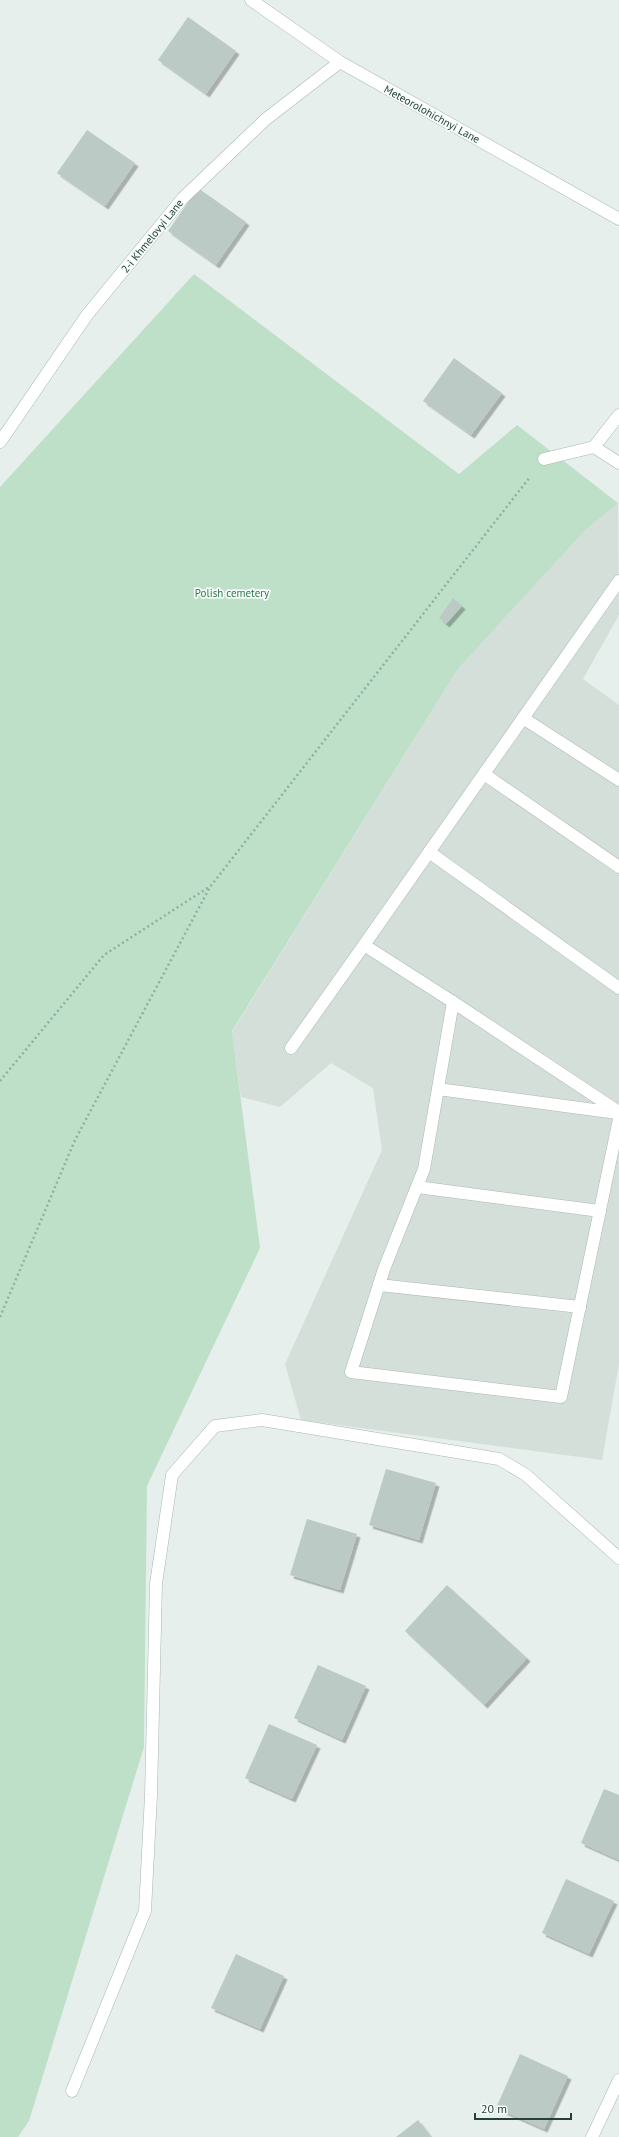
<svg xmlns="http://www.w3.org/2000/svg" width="619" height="2137" viewBox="0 0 619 2137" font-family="'PT Sans',sans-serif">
<defs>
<filter id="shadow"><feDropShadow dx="3.5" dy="3.5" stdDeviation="0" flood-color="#0004"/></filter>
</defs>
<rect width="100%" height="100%" fill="#e6efeb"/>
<polygon fill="#d4dfda" points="618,503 619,615 583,679 619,705 619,1364 602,1460 301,1420 285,1364 382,1150 373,1088 331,1063 280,1107 241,1097 232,1032 458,669 584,530"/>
<polygon fill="#bfe0c8" points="194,274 459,474 517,425 618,503 584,531 458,669 232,1031 260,1248 147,1486 144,1747 29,2121 18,2137 0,2137 0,487"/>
<g fill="#bbcac4" filter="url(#shadow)">
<polygon points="188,17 236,51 206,94 158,60"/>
<polygon points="87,130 135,163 105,206 57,173"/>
<polygon points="198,188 246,222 216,265 168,231"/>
<polygon points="454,358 502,393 471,435 423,401"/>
<polygon points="453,598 462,606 446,624 439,618"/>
<polygon points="386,1469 436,1483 419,1540 369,1525"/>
<polygon points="307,1519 357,1534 340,1590 290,1575"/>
<polygon points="447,1585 527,1658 484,1705 405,1631"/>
<polygon points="318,1665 366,1686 342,1740 294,1718"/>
<polygon points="269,1724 317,1745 292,1799 245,1778"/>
<polygon points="604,1789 619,1795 619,1860 581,1843"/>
<polygon points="566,1879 614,1901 589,1954 542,1933"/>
<polygon points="236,1954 284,1976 260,2029 211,2008"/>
<polygon points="520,2054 568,2076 544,2129 496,2108"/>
<polygon points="418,2120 431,2137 396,2137"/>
</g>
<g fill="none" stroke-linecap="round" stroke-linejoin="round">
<defs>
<g id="minor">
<polyline points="251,0 340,62 619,219"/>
<polyline points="0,442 87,315 183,198 266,119 340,62"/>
<polyline points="594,447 619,415"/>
<polyline points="594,447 619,463"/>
<polyline points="544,459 594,447"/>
<polyline points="523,718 619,780"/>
<polyline points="484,774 619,867"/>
<polyline points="429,852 619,988"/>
<polyline points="364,945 619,581"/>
<polyline points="291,1048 364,945 453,1002"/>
<polyline points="438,1089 617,1113"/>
<polyline points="619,1112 453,1002 424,1169 384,1269 351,1372 561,1397 619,1119"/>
<polyline points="417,1187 600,1211"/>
<polyline points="379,1285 580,1307"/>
<polyline points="72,2091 145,1911 151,1795 156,1584 172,1475 215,1426 262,1420 499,1459 526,1475 619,1558"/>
<polyline points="592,2137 619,2080"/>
</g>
</defs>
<use href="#minor" stroke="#a8b8b2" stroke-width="13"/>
<g stroke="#86b3a5" stroke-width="2.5" stroke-dasharray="2 3" stroke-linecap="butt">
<polyline points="0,1081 104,955 209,887"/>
<polyline points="0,1317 75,1140 210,887 530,477"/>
</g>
<use href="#minor" stroke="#fff" stroke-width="12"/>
</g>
<g text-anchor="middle" stroke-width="3.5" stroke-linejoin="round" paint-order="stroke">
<g font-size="11" fill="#24423a" stroke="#f7fbf9">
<text transform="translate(432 114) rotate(29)" y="4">Meteorolohichnyi Lane</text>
<text transform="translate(152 236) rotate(-51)" y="4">2-i Khmelovyi Lane</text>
</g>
<g font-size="11" fill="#2d7a4b" stroke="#f7fbf9">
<text x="232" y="597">Polish cemetery</text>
</g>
</g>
<path d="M475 2113v6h96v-6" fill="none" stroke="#24423a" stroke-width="2"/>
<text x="481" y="2113" font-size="12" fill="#24423a" stroke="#f7fbf9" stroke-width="3" paint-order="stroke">20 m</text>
</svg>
